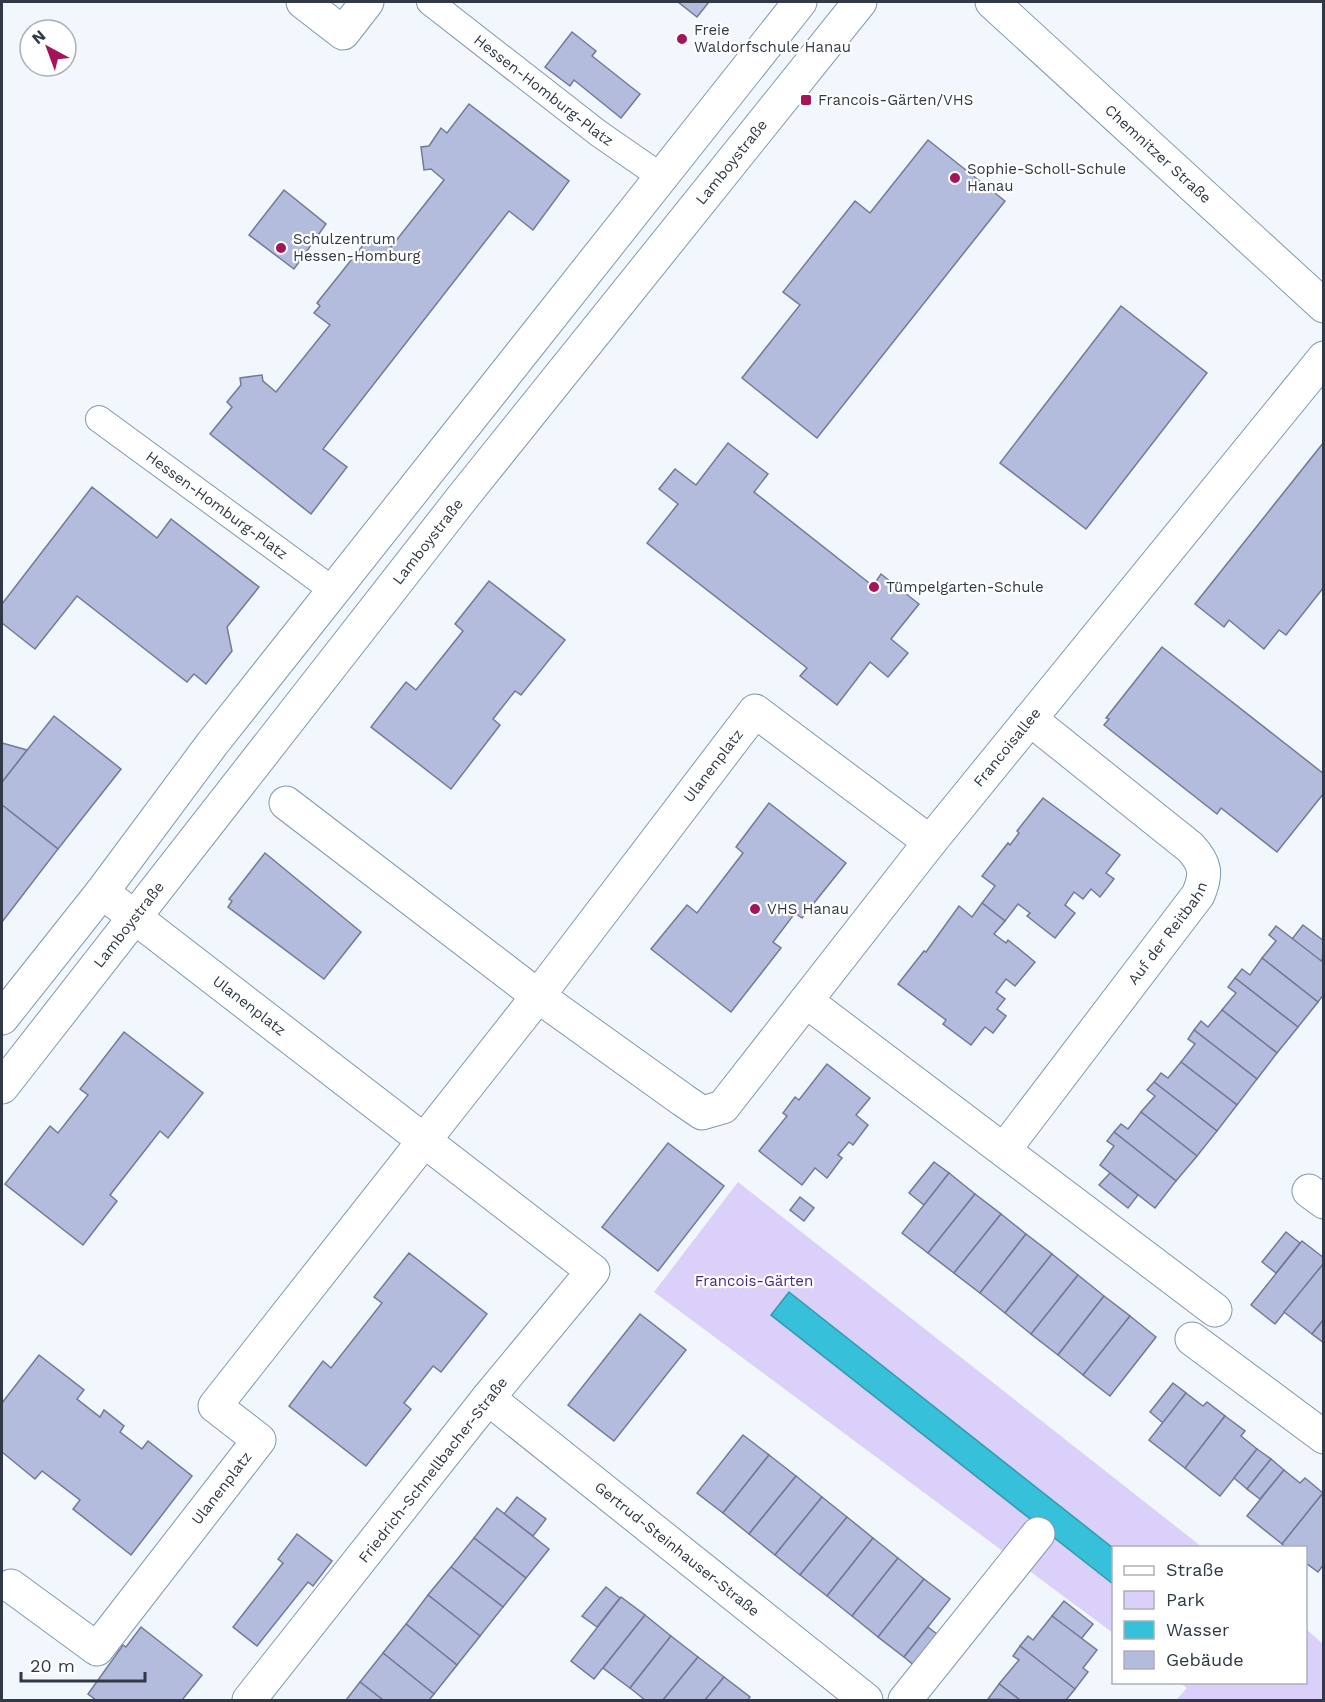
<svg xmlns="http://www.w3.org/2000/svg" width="1325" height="1702" viewBox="0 0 1325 1702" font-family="'Work Sans',sans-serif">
<rect width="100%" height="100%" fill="#f2f7fd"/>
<g fill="#dad0f9">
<polygon points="738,1182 1202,1547 1114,1548 1113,1633 654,1292"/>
<polygon points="1306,1629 1323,1644 1323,1700 1176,1700 1187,1688 1180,1683 1306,1682"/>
</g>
<polygon fill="#36c0d9" stroke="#3498ad" stroke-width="1.5" points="789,1292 1113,1548 1113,1584 771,1315"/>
<g fill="#b4bcde" stroke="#727999" stroke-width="1.5">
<polygon points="678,2 709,2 697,17"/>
<polygon points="572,32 596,51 592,56 640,94 621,118 574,80 570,86 545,67"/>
<polygon points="469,104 569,181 533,230 509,211 323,449 347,467 311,514 210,434 232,407 227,402 241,385 240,378 262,375 263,381 276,392 330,325 314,313 320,306 317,303 368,239 370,242 376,235 391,247 444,180 431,169 424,170 421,147 429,146 441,128 447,133"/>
<polygon points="928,140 1005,201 817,438 742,378 800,305 783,292 855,201 870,213"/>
<polygon points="284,190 326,224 294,269 249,235"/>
<polygon points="1121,306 1207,373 1086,529 1000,463"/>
<polygon points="1324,442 1324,587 1286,635 1279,630 1264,649 1229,620 1224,627 1195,604"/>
<polygon points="728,443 768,474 754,492 873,586 881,574 919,604 891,639 908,653 888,677 870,662 837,705 800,676 807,668 647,543 678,504 659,489 675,469 696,485"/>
<polygon points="92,487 157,538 171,519 259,587 227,627 232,651 206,684 194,674 187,682 77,596 35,649 2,623 2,604"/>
<polygon points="489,581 565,640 521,695 515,691 493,719 500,725 451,789 371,727 406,682 416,690 463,631 455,624"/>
<polygon points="1162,647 1324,774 1324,793 1277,852 1221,808 1217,814 1104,725 1109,719 1106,718"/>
<polygon points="54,716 121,769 58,849 2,805 2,782"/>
<polygon points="2,743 27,750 2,782"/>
<polygon points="1043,798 1120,855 1106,873 1114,879 1100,897 1091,889 1083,899 1074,892 1065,905 1075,913 1055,938 1027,916 1030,913 1018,904 1005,921 982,903 995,886 982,876 1008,843 1010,845 1019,833 1017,831"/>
<polygon points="769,803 846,863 802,918 795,913 773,942 781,948 731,1012 651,949 687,905 697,913 743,853 736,847"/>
<polygon points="2,805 58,849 2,922"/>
<polygon points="265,853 361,932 324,979 228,907 232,901 229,899"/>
<polygon points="982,903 1005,921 994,934 1006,943 1008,940 1035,962 1015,986 1006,979 996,992 1005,999 997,1009 1006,1016 993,1033 985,1027 971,1045 943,1024 946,1020 898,984 924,951 926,952 959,906 972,917"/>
<polygon points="1303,925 1324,941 1322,962 1292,939"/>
<polygon points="1276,926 1324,963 1324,994 1318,1002 1262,958 1276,941 1269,935"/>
<polygon points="1262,958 1318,1002 1298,1027 1235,978 1242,969 1250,975"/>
<polygon points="1235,978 1298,1027 1277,1053 1222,1010 1236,993 1228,987"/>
<polygon points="1222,1010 1277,1053 1257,1079 1194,1030 1201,1021 1208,1027"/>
<polygon points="1194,1030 1257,1079 1237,1105 1181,1062 1195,1044 1188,1039"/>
<polygon points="124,1032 203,1093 168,1138 160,1131 110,1195 117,1201 83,1245 5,1184 50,1126 58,1133 88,1095 80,1089"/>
<polygon points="1181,1062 1237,1105 1217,1131 1154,1082 1161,1073 1168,1078"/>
<polygon points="827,1064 870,1098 856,1115 868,1125 853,1145 849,1142 838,1155 842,1158 827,1178 815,1168 802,1185 759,1151 787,1116 783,1113 795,1097 799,1100"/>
<polygon points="1154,1082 1217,1131 1197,1156 1141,1112 1155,1096 1147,1090"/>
<polygon points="1141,1112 1197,1156 1176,1181 1114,1132 1121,1124 1128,1129"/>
<polygon points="1114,1132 1176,1181 1155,1208 1100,1165 1114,1146 1107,1141"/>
<polygon points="668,1143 724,1186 658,1271 602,1227"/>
<polygon points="934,1162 949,1173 924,1205 909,1193"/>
<polygon points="949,1173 975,1194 928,1253 902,1233"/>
<polygon points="1110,1173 1138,1195 1128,1208 1099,1185"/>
<polygon points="975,1194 1001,1214 954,1273 928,1253"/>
<polygon points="800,1197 814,1208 804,1221 790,1210"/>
<polygon points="1001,1214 1026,1234 980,1293 954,1273"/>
<polygon points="1286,1232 1300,1243 1276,1273 1262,1262"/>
<polygon points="1026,1234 1052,1254 1005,1313 980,1293"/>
<polygon points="1302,1241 1324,1258 1324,1263 1275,1324 1251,1305"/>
<polygon points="409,1253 487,1314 441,1372 433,1366 404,1403 411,1409 366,1466 289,1406 323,1361 331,1368 382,1303 374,1297"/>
<polygon points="1052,1254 1078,1275 1031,1334 1005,1313"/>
<polygon points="1324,1263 1324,1319 1312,1334 1284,1312"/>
<polygon points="1078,1275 1104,1296 1058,1355 1031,1334"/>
<polygon points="1104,1296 1130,1316 1083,1375 1058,1355"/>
<polygon points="640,1314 686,1350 614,1441 568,1405"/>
<polygon points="1130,1316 1156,1337 1110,1396 1083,1375"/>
<polygon points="1324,1319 1324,1343 1312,1334"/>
<polygon points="39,1355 84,1390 77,1399 100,1417 104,1410 124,1426 120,1432 142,1449 148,1441 192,1476 131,1555 73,1509 80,1500 42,1471 35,1479 2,1452 2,1403"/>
<polygon points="1173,1383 1186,1393 1163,1423 1150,1412"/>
<polygon points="1186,1393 1203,1406 1207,1402 1225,1416 1185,1468 1149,1440"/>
<polygon points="1225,1416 1245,1431 1241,1436 1257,1449 1220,1496 1185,1468"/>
<polygon points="743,1435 769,1455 723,1513 697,1493"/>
<polygon points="1257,1449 1271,1459 1247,1489 1234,1478"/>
<polygon points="769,1455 796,1476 749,1534 723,1513"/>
<polygon points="1271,1459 1284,1470 1260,1499 1247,1489"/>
<polygon points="1284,1470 1300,1483 1305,1478 1323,1493 1282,1544 1247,1516"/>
<polygon points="796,1476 822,1497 775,1555 749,1534"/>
<polygon points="1323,1493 1324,1564 1318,1572 1306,1563 1306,1548 1286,1548 1282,1544"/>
<polygon points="517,1497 546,1519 533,1536 504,1514"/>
<polygon points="822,1497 847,1517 800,1575 775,1555"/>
<polygon points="497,1508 549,1549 526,1578 474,1538"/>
<polygon points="847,1517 873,1538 827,1596 800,1575"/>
<polygon points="297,1534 332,1561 313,1586 308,1582 257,1646 233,1627 283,1563 278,1559"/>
<polygon points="474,1538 526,1578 503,1607 451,1567"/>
<polygon points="873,1538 898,1558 852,1616 827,1596"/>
<polygon points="898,1558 924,1579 878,1637 852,1616"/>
<polygon points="451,1567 503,1607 480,1636 428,1595"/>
<polygon points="924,1579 950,1599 904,1657 878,1637"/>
<polygon points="606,1587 620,1598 597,1627 582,1616"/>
<polygon points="428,1595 480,1636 457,1665 406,1624"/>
<polygon points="621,1597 645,1615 594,1679 571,1661"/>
<polygon points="1064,1601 1093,1624 1081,1639 1052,1616"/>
<polygon points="645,1615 671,1636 630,1688 603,1668"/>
<polygon points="1052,1616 1097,1650 1083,1668 1088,1672 1075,1689 1020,1646 1028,1636 1033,1640"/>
<polygon points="406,1624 457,1665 434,1694 383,1653"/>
<polygon points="141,1627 202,1675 182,1700 96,1700 88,1694 123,1645 126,1647"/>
<polygon points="928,1627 942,1638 917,1668 904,1657"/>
<polygon points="671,1636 698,1657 663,1700 645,1700 630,1688"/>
<polygon points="1020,1646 1075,1689 1066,1700 1020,1700 999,1684 1019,1660 1013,1656"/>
<polygon points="383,1653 434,1694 429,1700 383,1700 360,1682"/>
<polygon points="698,1657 724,1677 705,1700 663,1700"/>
<polygon points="724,1677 750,1697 748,1700 705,1700"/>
<polygon points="360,1682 383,1700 346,1700"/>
<polygon points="999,1684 1020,1700 988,1699"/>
</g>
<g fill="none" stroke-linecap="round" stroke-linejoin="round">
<defs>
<g id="service">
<path id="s1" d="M430 2 598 133 660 176"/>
<path id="s2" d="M99 419 334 591"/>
</g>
<g id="minor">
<polyline points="303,2 343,33 367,2"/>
<path id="s3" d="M992 2 1324 306"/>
<path id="s4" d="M286 803 538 996 683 1100 702 1113 723 1107 930 842 1324 358"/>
<path id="s5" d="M102 892 593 1271 488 1398 249 1700"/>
<polyline points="806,1001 1215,1310"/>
<path id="s6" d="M1004 1150 1198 895C1207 874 1206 864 1190 847L1030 719"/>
<polyline points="1309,1191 1324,1202"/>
<polyline points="1192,1339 1324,1437"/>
<path id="s7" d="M488 1398 866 1700"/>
<path id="s8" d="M11 1586 97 1649 259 1440 215 1406 538 996 755 711 930 842"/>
<polyline points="905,1700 1038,1534"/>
</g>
<g id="secondary">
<polyline points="2,1018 102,892 212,744 800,2"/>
<path id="s9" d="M2 1087 462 498 860 2"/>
</g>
</defs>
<use href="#service" stroke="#8197b4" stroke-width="28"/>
<use href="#minor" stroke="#8197b4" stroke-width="35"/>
<use href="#secondary" stroke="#8197b4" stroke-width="35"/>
<use href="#service" stroke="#fff" stroke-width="26"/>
<use href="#minor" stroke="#fff" stroke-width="33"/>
<use href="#secondary" stroke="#fff" stroke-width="33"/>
</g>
<g fill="#a3145a" stroke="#fff" stroke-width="2">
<circle cx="682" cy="39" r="6"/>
<rect x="800" y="94" width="12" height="12" rx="3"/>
<circle cx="955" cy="178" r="6"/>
<circle cx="281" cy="248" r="6"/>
<circle cx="874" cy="587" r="6"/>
<circle cx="755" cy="909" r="6"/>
</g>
<g text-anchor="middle" stroke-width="4.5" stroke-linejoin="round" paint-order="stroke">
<g font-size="15" fill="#303945" stroke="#fff" text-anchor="start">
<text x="694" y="35">Freie<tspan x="694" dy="17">Waldorfschule Hanau</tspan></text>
<text x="818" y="105">Francois-Gärten/VHS</text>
<text x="967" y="174">Sophie-Scholl-Schule<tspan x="967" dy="17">Hanau</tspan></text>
<text x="293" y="244">Schulzentrum<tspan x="293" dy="17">Hessen-Homburg</tspan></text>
<text x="886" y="592">Tümpelgarten-Schule</text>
<text x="767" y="914">VHS Hanau</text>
</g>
<g font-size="15" fill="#303945" stroke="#fff">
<text dy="5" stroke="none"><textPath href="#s1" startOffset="144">Hessen-Homburg-Platz</textPath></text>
<text dy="5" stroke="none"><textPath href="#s3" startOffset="225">Chemnitzer Straße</textPath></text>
<text dy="5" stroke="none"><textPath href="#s9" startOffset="1178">Lamboystraße</textPath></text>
<text dy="5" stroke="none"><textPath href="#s2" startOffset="146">Hessen-Homburg-Platz</textPath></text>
<text dy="5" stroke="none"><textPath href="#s9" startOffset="692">Lamboystraße</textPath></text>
<text dy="5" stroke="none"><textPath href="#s4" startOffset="999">Francoisallee</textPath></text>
<text dy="5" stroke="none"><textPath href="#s8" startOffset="1238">Ulanenplatz</textPath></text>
<text dy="5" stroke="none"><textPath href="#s9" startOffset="206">Lamboystraße</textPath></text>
<text dy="5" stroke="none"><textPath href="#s6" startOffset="272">Auf der Reitbahn</textPath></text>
<text dy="5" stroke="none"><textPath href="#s5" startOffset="186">Ulanenplatz</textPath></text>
<text transform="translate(433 1470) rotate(-52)" y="5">Friedrich-Schnellbacher-Straße</text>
<text dy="5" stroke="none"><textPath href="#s8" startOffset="310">Ulanenplatz</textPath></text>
<text dy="5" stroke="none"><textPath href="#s7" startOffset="242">Gertrud-Steinhauser-Straße</textPath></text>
</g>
<g font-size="15" fill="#4a2684" stroke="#fff">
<text x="754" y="1286">Francois-Gärten</text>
</g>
</g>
<rect width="1325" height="1702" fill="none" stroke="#303945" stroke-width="6"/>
<rect x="1112" y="1546" width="195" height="138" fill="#ffffff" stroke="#acb0b5" stroke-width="1.5"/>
<rect x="1124" y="1566" width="30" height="9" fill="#ffffff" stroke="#acb0b5" stroke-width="1.5"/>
<text x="1166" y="1576" font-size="18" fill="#303945">Straße</text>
<rect x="1124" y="1591" width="30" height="18" fill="#dad0f9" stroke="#acb0b5" stroke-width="1.5"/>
<text x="1166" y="1606" font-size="18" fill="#303945">Park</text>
<rect x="1124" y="1621" width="30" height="18" fill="#36c0d9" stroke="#acb0b5" stroke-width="1.5"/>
<text x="1166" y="1636" font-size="18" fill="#303945">Wasser</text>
<rect x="1124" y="1651" width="30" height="18" fill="#b4bcde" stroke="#acb0b5" stroke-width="1.5"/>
<text x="1166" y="1666" font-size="18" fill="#303945">Gebäude</text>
<g transform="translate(48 48) rotate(319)"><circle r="28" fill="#ffffff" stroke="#acb0b5" stroke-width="1.5"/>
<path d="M0-4.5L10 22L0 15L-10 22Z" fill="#a3145a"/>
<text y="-9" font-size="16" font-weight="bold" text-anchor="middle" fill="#303945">N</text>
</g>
<path d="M21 1672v9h124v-9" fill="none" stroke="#303945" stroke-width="3"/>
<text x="30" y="1672" font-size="18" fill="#303945" stroke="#ffffff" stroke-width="4.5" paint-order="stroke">20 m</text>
</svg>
